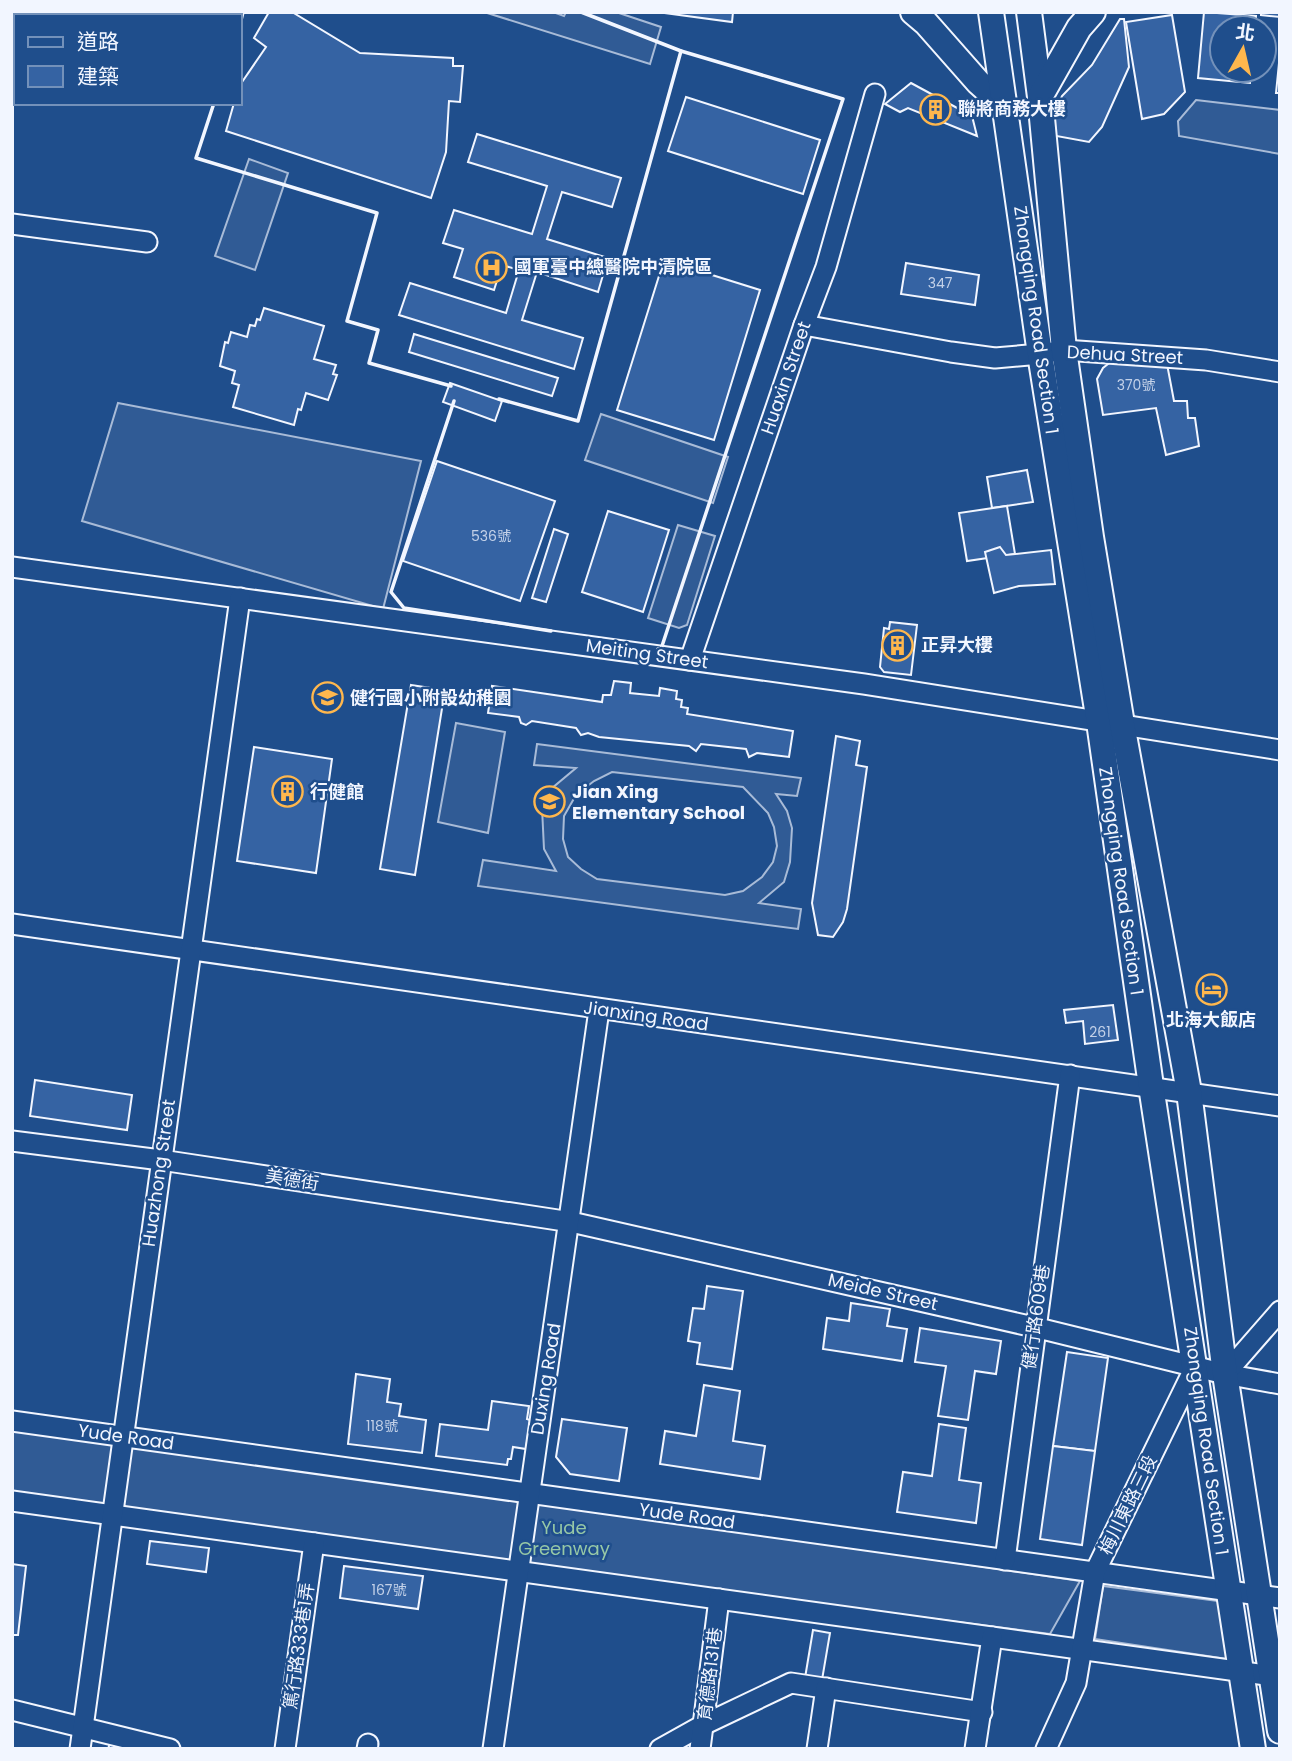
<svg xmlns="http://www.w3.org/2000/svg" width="1292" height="1761" viewBox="0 0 1292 1761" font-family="Poppins,'Noto Sans TC',sans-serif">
<rect width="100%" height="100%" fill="#1f4e8c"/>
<g fill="#305b95" stroke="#a8bbd7" stroke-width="2" fill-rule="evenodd">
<polygon points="484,12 553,12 564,16 566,12 616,12 661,27 650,64"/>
<polygon points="1196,100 1280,110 1280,154 1179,136 1178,121"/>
<polygon points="249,159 288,173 255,270 215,256"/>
<polygon points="118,403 421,461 383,609 82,521"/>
<polygon points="601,414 728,457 713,503 585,460"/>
<polygon points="678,525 715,536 687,625 679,628 648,618"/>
<polygon points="456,723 505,732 488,833 438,822"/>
<path d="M537 744 801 778 797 796 776 794 787 811 792 828 790 862 784 882 759 903 801 909 798 929 478 886 483 860 556 871 544 849 542 808 551 789 576 768 534 765ZM612 772 743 787 768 813 774 827 777 846 773 862 762 877 743 891 725 895 597 879 581 869 568 857 563 839 564 816 576 795 594 781Z"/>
<polygon points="12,1428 115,1442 107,1509 12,1496"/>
<polygon points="130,1444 520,1500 511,1565 121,1510"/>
<polygon points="535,1501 1080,1581 1050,1634 526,1566"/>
<polygon points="1103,1586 1218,1601 1227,1659 1095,1639"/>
</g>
<g fill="#3563a3" stroke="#f2f6ff" stroke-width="2">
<polygon points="269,12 292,12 360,53 453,58 453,66 463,66 460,102 449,101 446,152 431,198 226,131 234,103 240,103 240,85 266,47 254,38"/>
<polygon points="657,12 733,12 732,22"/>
<polygon points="1204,12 1256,16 1255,28 1222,28 1222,70 1251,70 1250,83 1198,78"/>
<polygon points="1261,12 1280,12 1280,17 1261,15"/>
<polygon points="1172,15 1185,92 1164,114 1142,119 1126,22"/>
<polygon points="1120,19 1124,19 1129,67 1102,127 1089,142 1051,135 1053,117 1062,96 1092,65"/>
<polygon points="1280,53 1280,93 1276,93"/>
<polygon points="911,83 972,116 977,136 908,108 900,112 885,104"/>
<polygon points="686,97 820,140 803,194 668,151"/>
<polygon points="477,134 621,178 612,207 562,192 547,239 608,258 598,292 537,272 522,320 583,338 574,369 399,315 410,283 506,313 519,270 502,265 494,290 454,277 463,249 443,243 454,210 532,234 547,186 468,162"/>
<polygon points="664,260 760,290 714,440 617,410"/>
<polygon points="906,263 979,275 975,305 901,294"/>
<polygon points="264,308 324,326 314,359 336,365 333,374 337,375 328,400 306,393 301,410 298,409 294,425 233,407 239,385 232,383 235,371 220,366 225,342 228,343 231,332 247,337 250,325 255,326 257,319 260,320"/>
<polygon points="414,334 558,378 552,396 409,352"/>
<polygon points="1113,360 1167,364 1174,401 1187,401 1188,418 1195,418 1199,446 1166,455 1156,408 1103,415 1097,379 1103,368"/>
<polygon points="450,383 502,401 495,421 443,402"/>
<polygon points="437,461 555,501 520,601 403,561"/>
<polygon points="1027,470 1033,502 992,508 987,477"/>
<polygon points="1007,506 1015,554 967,561 959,513"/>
<polygon points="608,511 669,530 643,612 582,592"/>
<polygon points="554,529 568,534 546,602 532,598"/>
<polygon points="1000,547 1006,555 1051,550 1055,584 1019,586 994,593 985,552"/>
<polygon points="890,622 917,625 911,675 884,672 880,667 884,628 889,629"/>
<polygon points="614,681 631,683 630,693 659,696 660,688 677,691 676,699 682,700 681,707 688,708 687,714 793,731 789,757 757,753 749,757 746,749 701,744 696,751 689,746 599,737 588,733 581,735 576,728 532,721 526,725 521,723 519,717 488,713 492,686 602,702 603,695 611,695"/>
<polygon points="411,685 445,690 415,875 380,869"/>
<polygon points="836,736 860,741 856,765 867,767 847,909 843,922 833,937 818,935 812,903"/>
<polygon points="254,747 332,759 316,873 237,861"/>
<polygon points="1113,1005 1118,1040 1085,1044 1083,1021 1066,1023 1064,1010"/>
<polygon points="35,1080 132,1095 127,1130 30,1116"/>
<polygon points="707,1286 743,1291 732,1369 697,1364 700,1343 688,1341 693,1308 704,1309"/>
<polygon points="851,1303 890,1309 887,1326 907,1329 902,1361 823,1349 827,1318 849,1321"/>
<polygon points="920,1328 1001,1341 996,1374 975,1371 968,1420 938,1416 946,1366 915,1362"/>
<polygon points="1067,1352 1108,1358 1095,1451 1053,1446"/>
<polygon points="356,1374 390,1379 387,1402 401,1404 399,1416 426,1420 422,1453 348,1444"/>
<polygon points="704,1385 740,1391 733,1441 765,1446 760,1479 660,1464 665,1431 696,1436"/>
<polygon points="492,1401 529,1406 527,1419 530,1420 526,1449 513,1447 511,1459 508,1459 507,1465 436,1456 440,1424 488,1430"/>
<polygon points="562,1419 627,1428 619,1481 570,1474 556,1457"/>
<polygon points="939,1424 966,1428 959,1480 981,1483 976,1523 897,1512 903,1472 932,1476"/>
<polygon points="1053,1446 1095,1451 1082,1545 1040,1539"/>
<polygon points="150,1541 209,1548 206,1572 147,1564"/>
<polygon points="12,1564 26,1566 18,1635 12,1635"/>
<polygon points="344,1566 423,1576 418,1609 340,1598"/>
<polygon points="813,1630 830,1633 822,1680 805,1678"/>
<polygon points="112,1737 156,1749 108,1749"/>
</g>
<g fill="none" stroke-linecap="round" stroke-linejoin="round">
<defs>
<g id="minor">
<polyline points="12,224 147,242"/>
<polyline points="804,325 951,352 995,358 1040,354 1064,350 1206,360 1280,372"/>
<polyline points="12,567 864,684 1280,750"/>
<polyline points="690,660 804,325 826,267 875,94"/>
<polyline points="12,924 1280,1106"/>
<polyline points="12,1141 161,1160 571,1222 1034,1327 1225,1374 1280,1384"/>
<polyline points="1225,1374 1280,1311"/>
<polyline points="12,1421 1280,1598"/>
<polyline points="12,1501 1280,1677"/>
<polyline points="1005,1560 1070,1075"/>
<polyline points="12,1710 170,1749"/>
<polyline points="80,1749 240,598"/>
<polyline points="285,1749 314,1543"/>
<polyline points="367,1749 368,1744"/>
<path d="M493 1749C527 1502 566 1256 599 1010"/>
<polyline points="660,1749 703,1725 791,1683 982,1712"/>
<polyline points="700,1749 719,1599"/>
<polyline points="817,1749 826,1688"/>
<polyline points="975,1749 992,1637"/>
<polyline points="1046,1749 1076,1683 1095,1572 1195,1367"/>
</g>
<g id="major">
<polyline points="913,12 926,23 978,82 1007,108"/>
<polyline points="991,12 1040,354 1099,722 1151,1086 1253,1749"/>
<polyline points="1029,12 1040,97 1064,350 1091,537 1122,724 1189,1092 1225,1374 1280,1731"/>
<polyline points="1040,97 1079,28 1093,12"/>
</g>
</defs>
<use href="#minor" stroke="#f2f6ff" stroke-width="23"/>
<use href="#major" stroke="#f2f6ff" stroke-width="28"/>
<use href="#minor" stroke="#1f4e8c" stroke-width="19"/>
<use href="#major" stroke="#1f4e8c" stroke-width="24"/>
<g stroke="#f2f6ff" stroke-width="3.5">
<polyline points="581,12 681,51 843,99 661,649 658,649"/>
<polyline points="240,24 243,12"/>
<polyline points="214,103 196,158 377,213 347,321 378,330 369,363 451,386"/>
<polyline points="499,399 578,421 681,51"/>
<polyline points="454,401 391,592 404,608 551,631"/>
</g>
</g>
<defs>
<symbol id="building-ring" viewBox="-11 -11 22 22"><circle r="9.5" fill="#1f4e8c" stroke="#ffb74d" stroke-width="1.5"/><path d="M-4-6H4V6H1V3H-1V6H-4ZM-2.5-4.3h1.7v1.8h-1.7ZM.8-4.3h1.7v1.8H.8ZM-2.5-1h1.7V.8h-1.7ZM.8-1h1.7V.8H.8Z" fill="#ffb74d"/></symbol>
<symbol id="hospital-ring" viewBox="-11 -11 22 22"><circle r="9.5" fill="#1f4e8c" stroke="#ffb74d" stroke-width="1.5"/><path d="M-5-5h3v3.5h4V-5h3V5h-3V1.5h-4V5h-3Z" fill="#ffb74d"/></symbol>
<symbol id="school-ring" viewBox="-11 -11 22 22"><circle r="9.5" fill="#1f4e8c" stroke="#ffb74d" stroke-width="1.5"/><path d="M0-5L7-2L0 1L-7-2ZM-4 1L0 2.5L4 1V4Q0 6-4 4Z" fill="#ffb74d"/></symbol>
<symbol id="hotel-ring" viewBox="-11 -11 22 22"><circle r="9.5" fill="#1f4e8c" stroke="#ffb74d" stroke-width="1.5"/><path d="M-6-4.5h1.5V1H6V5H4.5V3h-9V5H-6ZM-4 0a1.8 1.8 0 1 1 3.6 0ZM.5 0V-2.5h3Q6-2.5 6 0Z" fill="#ffb74d"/></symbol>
</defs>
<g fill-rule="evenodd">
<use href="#building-ring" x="918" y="92" width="35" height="35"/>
<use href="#hospital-ring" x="474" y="250" width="35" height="35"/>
<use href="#building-ring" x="880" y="628" width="35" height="35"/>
<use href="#school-ring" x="310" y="680" width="35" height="35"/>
<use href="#building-ring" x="270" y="774" width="35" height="35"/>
<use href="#school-ring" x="532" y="784" width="35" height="35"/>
<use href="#hotel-ring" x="1194" y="972" width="35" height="35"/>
</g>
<g text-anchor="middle" stroke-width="5" stroke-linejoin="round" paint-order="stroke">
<g font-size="14" fill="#c3d1e8">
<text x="940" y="288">347</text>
<text x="1136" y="390">370號</text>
<text x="491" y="541">536號</text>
<text x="1100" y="1037">261</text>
<text x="382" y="1431">118號</text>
<text x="389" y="1595">167號</text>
</g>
<g font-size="18" font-weight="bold" fill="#f2f6ff" stroke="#1f4e8c" text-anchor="start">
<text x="958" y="115">聯將商務大樓</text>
<text x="514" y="273">國軍臺中總醫院中清院區</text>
<text x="921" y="651">正昇大樓</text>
<text x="350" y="704">健行國小附設幼稚園</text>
<text x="310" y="798">行健館</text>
<text x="572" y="798">Jian Xing<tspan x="572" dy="21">Elementary School</tspan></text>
<text x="1211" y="1026" text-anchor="middle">北海大飯店</text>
</g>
<g font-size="18" fill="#f2f6ff" stroke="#1f4e8c">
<text transform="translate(1036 320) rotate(82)" y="6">Zhongqing Road Section 1</text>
<text transform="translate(1125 355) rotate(3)" y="6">Dehua Street</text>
<text transform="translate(786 378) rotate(-71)" y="6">Huaxin Street</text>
<text transform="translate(647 654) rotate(8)" y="6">Meiting Street</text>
<text transform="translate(1121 881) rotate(82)" y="6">Zhongqing Road Section 1</text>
<text transform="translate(646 1016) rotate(8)" y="6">Jianxing Road</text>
<text transform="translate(159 1173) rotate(-82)" y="6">Huazhong Street</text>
<text transform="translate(292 1180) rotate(9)" y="6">美德街</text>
<text transform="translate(883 1292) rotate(13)" y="6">Meide Street</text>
<text transform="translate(1036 1317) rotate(-82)" y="6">健行路609巷</text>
<text transform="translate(546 1379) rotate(-81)" y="6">Duxing Road</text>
<text transform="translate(126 1437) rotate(8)" y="6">Yude Road</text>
<text transform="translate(1206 1441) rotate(82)" y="6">Zhongqing Road Section 1</text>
<text transform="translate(1128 1505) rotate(-64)" y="6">梅川東路三段</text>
<text transform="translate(687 1516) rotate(8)" y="6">Yude Road</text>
<text transform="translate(299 1646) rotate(-82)" y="6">篤行路333巷1弄</text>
<text transform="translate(710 1674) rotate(-83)" y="6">育德路131巷</text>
</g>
<g font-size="18" fill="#97c8a6" stroke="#1f4e8c">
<text x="564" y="1534">Yude<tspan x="564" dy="21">Greenway</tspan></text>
</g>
</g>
<rect width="1292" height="1761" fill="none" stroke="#f2f6ff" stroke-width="28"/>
<rect x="14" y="14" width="228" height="91" fill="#1f4e8c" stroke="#7391ba" stroke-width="2"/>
<rect x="28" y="37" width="35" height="10" fill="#1f4e8c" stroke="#7391ba" stroke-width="2"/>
<text x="77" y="49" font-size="21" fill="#f2f6ff">道路</text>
<rect x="28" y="66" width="35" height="21" fill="#3563a3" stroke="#7391ba" stroke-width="2"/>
<text x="77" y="84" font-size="21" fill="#f2f6ff">建築</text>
<g transform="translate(1243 49) rotate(8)"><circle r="33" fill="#1f4e8c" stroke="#7391ba" stroke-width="2"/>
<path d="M0-5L12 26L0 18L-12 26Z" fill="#ffb74d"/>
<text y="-10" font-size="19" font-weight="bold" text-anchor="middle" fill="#f2f6ff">北</text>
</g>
</svg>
